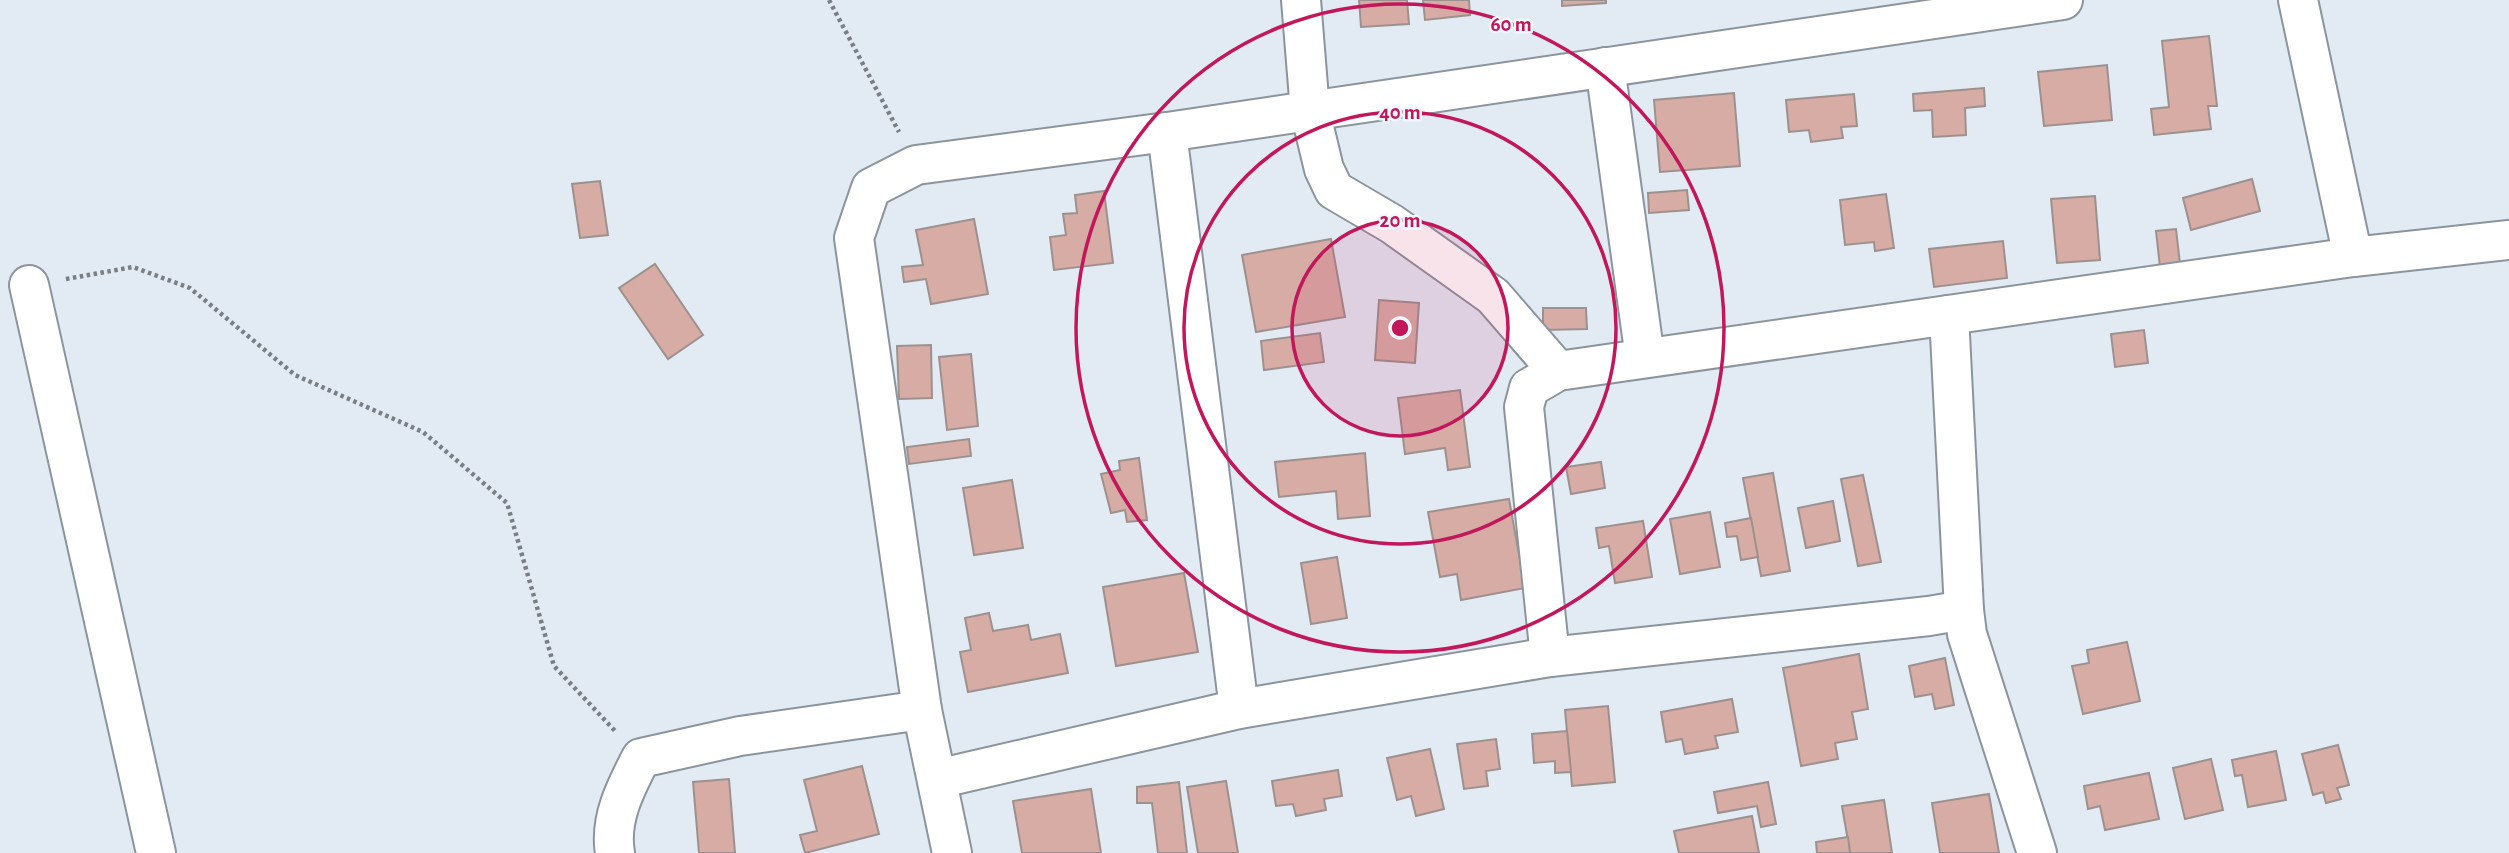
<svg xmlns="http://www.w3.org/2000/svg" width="2509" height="853" viewBox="0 0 2509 853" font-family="'Alegreya Sans',sans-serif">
<rect width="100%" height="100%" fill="#e2eaf3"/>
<g fill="#d6aca5" stroke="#9d918f" stroke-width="2">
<polygon points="1359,0 1407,0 1409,24 1361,27"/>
<polygon points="1423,0 1469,0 1470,15 1425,20"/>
<polygon points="1562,0 1606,0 1606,3 1562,6"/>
<polygon points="2209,36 2217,106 2208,106 2211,129 2154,135 2151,109 2169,107 2162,41"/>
<polygon points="2107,65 2112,120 2044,126 2038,72"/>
<polygon points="1984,88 1985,106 1965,108 1966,135 1933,137 1932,110 1914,111 1913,94"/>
<polygon points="1734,93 1740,166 1660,172 1654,100"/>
<polygon points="1854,94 1857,126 1841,127 1843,138 1811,142 1809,130 1789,132 1786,100"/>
<polygon points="2252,179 2260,211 2191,230 2183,198"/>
<polygon points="600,181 608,235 580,238 572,184"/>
<polygon points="1687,190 1689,210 1649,213 1648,193"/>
<polygon points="1104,191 1113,263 1054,270 1050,237 1066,235 1063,214 1077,213 1075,195"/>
<polygon points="1886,194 1894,248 1875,251 1874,242 1845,245 1840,200"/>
<polygon points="2095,196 2100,260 2057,263 2051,199"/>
<polygon points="974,219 988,294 931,304 926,279 904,282 902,267 923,265 916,230"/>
<polygon points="2176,229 2181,273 2161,276 2156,231"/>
<polygon points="1331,239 1345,317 1256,332 1242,255"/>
<polygon points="2003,241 2007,278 1934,287 1929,249"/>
<polygon points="655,264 703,335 668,359 619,288"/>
<polygon points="1379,300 1419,303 1415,363 1375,360"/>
<polygon points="1543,308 1586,308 1587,329 1543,330"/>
<polygon points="2144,330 2148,363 2115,367 2111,334"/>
<polygon points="1320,333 1324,362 1264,370 1261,341"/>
<polygon points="931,345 932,398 899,399 897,346"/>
<polygon points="971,354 978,426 947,430 939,357"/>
<polygon points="1460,390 1470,467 1448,470 1445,448 1405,454 1398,398"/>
<polygon points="969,439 971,456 909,464 907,447"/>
<polygon points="1365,453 1370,516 1338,519 1336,491 1279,497 1275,462"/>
<polygon points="1139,458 1147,520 1127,522 1125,510 1111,513 1101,474 1120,470 1119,461"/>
<polygon points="1601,462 1605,488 1571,494 1566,467"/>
<polygon points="1773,473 1790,571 1761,576 1743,478"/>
<polygon points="1863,475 1881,562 1858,566 1841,479"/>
<polygon points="1012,480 1023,548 974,555 963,488"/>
<polygon points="1509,499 1525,588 1461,600 1457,574 1440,577 1428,512"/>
<polygon points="1833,501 1840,541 1806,548 1798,508"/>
<polygon points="1710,512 1720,567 1680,574 1670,519"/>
<polygon points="1751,518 1758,557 1741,560 1737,536 1727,537 1725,523"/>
<polygon points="1643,521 1652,577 1615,583 1609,546 1599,548 1596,528"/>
<polygon points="1337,557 1347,618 1311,624 1301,563"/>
<polygon points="1184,573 1198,652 1116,666 1103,587"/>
<polygon points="989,613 993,631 1028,625 1031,640 1060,634 1068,673 968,692 960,652 971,650 965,618"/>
<polygon points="2127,642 2140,701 2083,714 2072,666 2089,663 2087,650"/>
<polygon points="1859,654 1868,709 1852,712 1857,739 1835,743 1838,759 1801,766 1783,668"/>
<polygon points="1945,658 1954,705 1935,709 1932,694 1915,697 1909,666"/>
<polygon points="1732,699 1738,732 1715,736 1718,748 1685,754 1682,739 1666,742 1661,712"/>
<polygon points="1608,706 1615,782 1572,786 1565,710"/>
<polygon points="1567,731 1571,772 1555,773 1555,761 1534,763 1532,734"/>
<polygon points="1496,739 1500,769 1486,771 1488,786 1464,789 1457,744"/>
<polygon points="2338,745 2349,785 2337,788 2341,799 2326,803 2323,792 2313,795 2302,754"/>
<polygon points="1430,749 1444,809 1416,816 1411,796 1397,800 1387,758"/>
<polygon points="2276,751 2286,800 2248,807 2242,775 2235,776 2232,760"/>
<polygon points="2211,759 2223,810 2185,819 2173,768"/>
<polygon points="862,766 879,834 805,853 800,835 817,831 804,780"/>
<polygon points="1338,770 1342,796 1324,799 1326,810 1296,816 1293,804 1276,806 1272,781"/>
<polygon points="2149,773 2159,819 2105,830 2100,806 2088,809 2084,786"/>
<polygon points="729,779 735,853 699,853 693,782"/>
<polygon points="1226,781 1238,853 1198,853 1187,787"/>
<polygon points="1179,782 1187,853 1158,853 1152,803 1137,803 1137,787"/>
<polygon points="1768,782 1776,824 1761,827 1757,806 1718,813 1714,792"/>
<polygon points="1091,789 1101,853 1022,853 1013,801"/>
<polygon points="1989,794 1999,853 1940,853 1932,803"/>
<polygon points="1884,800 1892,853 1850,853 1842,806"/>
<polygon points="1752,816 1759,853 1679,853 1674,831"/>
<polygon points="1848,837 1850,853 1817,853 1816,842"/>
</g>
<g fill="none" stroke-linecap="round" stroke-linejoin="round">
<defs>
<g id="minor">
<polyline points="1301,0 1310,111 1324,169 1334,190 1392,224 1493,296 1558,371"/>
<polyline points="2298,0 2353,257"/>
<polyline points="1605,67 1645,358"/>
<polyline points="1167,132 1239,709"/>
<polyline points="29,285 156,853"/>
<polyline points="1949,315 1964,610"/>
<polyline points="1550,657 1524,407 1529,388 1558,371 2353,257 2509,240"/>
<polyline points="937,779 1239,709 1550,657 1929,616 1964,610 1967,634 2037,853"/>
<path d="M615 853C609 819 626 787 641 758L740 736 922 710"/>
<polyline points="952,853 922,710 854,238 871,188 916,165 1167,132 2063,0"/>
</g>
</defs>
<use href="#minor" stroke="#8c949c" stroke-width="42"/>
<g stroke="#7a7f85" stroke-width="4.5" stroke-dasharray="3.5 3.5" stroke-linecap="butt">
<polyline points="829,0 899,132"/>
<polyline points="66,279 133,267 190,288 295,375 423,432 507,503 554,666 616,732"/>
</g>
<use href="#minor" stroke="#fff" stroke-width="38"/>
</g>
<circle cx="1400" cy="328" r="108" fill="#c2185b" fill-opacity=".12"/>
<g fill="none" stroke="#c2185b" stroke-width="3.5">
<circle cx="1400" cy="328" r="108"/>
<circle cx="1400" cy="328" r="216"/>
<circle cx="1400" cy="328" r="324"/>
</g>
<circle cx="1400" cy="328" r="10" fill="#c2185b" stroke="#f0f7fe" stroke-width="3.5"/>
<g font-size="21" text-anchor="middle" font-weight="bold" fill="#c2185b" stroke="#f0f7fe" stroke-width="5" stroke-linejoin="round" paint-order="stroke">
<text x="1511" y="31">60 m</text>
<text x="1400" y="119">40 m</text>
<text x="1400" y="227">20 m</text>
</g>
</svg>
